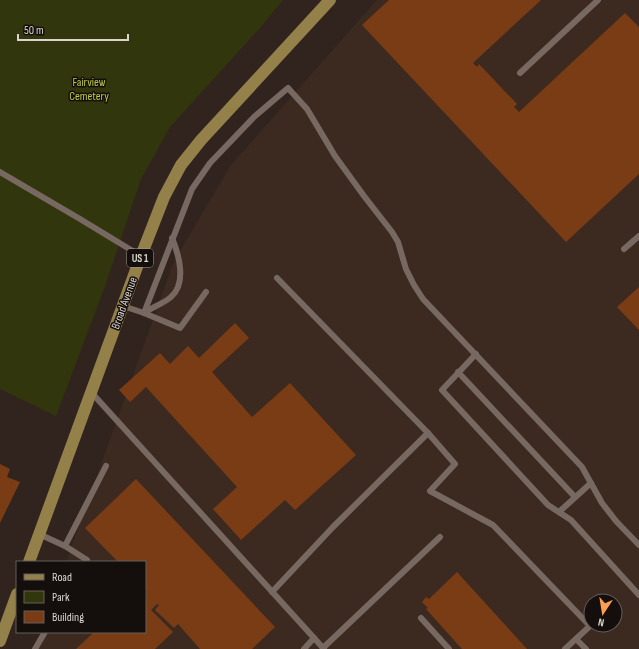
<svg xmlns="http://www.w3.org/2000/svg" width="639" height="649" viewBox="0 0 639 649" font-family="'Sofia Sans Condensed',sans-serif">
<rect width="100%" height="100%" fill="#31241e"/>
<path fill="#3c2a20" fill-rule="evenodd" d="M377 0H639V649H35L41 632H145V562H66L174 261 231 165ZM591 601H615V625H591Z"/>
<polygon fill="#32360c" points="0,0 283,0 259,29 170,127 141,179 104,289 56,416 0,389"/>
<g fill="#7a3c14">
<polygon points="389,0 541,0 473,63 477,67 479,64 517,104 514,107 519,112 625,13 639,27 639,174 566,242 362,25"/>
<polygon points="639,287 639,330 617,307"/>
<polygon points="235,323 249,338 212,372 252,417 290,383 356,455 295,510 285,500 241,540 213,509 237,487 146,387 130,402 119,390 160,353 170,364 188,346 199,358"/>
<polygon points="0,464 10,469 7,477 20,482 0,523"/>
<polygon points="136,479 275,627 252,649 200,649 178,624 174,628 155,610 159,605 157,604 151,610 173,632 155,649 76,649 94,632 145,632 145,595 147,592 145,590 145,562 118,562 85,528"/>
<polygon points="457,572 527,649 462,649 426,609 428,608 422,602 426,597 429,599"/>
</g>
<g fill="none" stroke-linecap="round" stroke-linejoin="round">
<g stroke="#776961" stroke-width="6">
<polyline points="520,73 598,0"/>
<polyline points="0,172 80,219 141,256"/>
<polyline points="624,249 639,236"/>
<polyline points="123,306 144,313 180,328 206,292"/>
<polyline points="144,313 192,189 210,163 254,117 288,88 307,109 335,156 364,196 392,232 398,242 406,269 414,285 423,299 582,467 602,503 616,521 639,545"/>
<path d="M144 313C151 308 166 302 171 297 187 283 179 255 172 238"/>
<polyline points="476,354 442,390 548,505 571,520 639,595"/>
<polyline points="458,372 575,497"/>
<polyline points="91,392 324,649"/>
<polyline points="428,433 455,464 430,491 493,525 590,626 565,649"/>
<polyline points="559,512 591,483"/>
<polyline points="39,534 65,546 87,560 86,562"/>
<polyline points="65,546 106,466"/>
<polyline points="272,592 333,527 428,433 277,278"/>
<polyline points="421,618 449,649"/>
<polyline points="576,639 586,649"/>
<polyline points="323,648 440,537"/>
<polyline points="35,649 45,632"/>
<polyline points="304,649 314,638"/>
</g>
<g stroke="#94814a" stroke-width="12">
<polyline points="29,562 141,256 164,197 181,165 201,140 330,0"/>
<polyline points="0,641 17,594"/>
</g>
</g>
<g text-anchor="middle" stroke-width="3" stroke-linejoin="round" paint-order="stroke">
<rect fill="#140f0c" stroke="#a09994" stroke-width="1" x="127" y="249" width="26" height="18" rx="3"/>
<g font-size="11" font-weight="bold" fill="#dcd4cf">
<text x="140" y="262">US 1</text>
</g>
<g font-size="12" fill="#bfca43" stroke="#140f0c">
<text x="89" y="86">Fairview<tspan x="89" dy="14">Cemetery</tspan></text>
</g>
<g font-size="12" fill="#dcd4cf" stroke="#140f0c">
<text transform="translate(124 303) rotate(-70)" y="4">Broad Avenue</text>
</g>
</g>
<rect x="16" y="561" width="130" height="72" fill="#140f0c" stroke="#645e5a"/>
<rect x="24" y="574" width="20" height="6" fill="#94814a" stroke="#645e5a"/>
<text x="52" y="581" font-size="12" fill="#dcd4cf">Road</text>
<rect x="24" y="591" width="20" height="12" fill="#32360c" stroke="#645e5a"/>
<text x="52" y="601" font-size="12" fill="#dcd4cf">Park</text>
<rect x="24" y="611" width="20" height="12" fill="#7a3c14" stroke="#645e5a"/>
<text x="52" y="621" font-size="12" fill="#dcd4cf">Building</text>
<g transform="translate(603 613) rotate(192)"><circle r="19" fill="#140f0c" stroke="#645e5a"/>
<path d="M0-3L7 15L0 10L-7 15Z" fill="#fb9e51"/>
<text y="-6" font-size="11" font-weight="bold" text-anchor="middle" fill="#dcd4cf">N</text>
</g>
<path d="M18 34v6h110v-6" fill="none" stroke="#dcd4cf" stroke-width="2"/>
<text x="24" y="34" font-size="12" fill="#dcd4cf" stroke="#140f0c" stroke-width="3" paint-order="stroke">50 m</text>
</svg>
